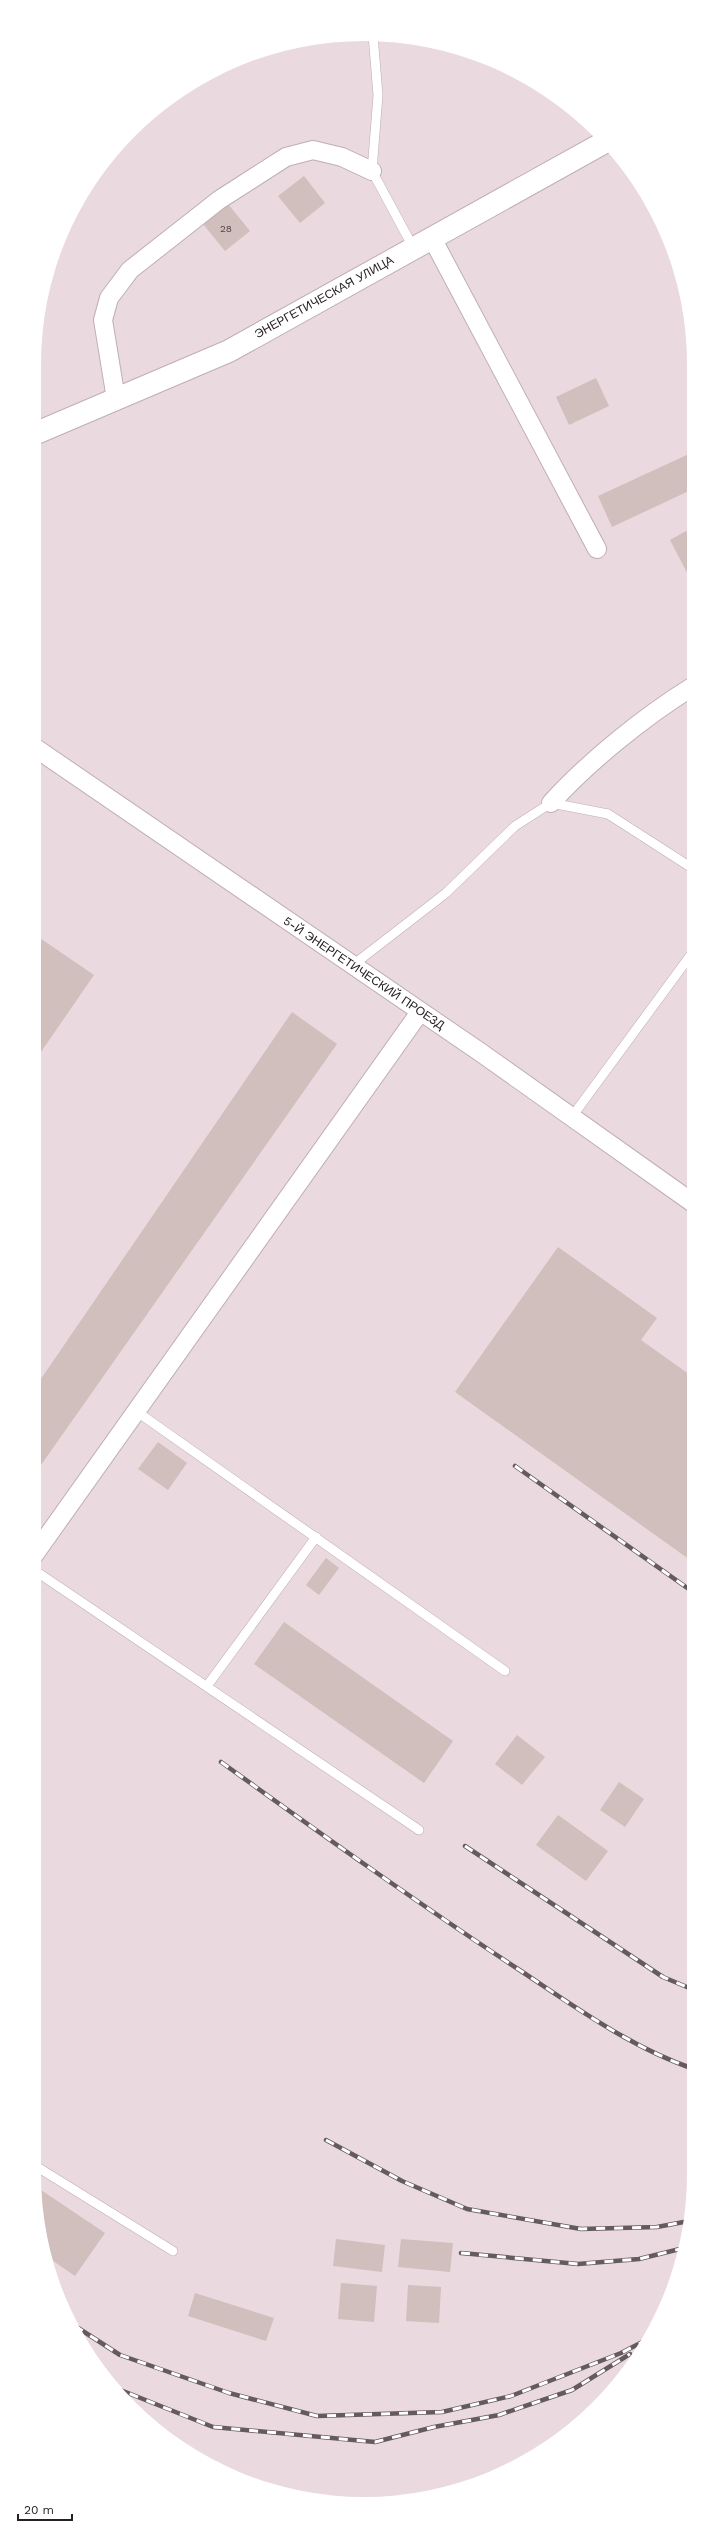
<svg xmlns="http://www.w3.org/2000/svg" width="728" height="2538" viewBox="0 0 728 2538" font-family="'Work Sans',sans-serif">
<rect width="100%" height="100%" fill="#ead9df"/>
<g fill="#d0bfbc">
<polygon points="304,176 325,203 300,223 278,196"/>
<polygon points="228,204 250,231 225,251 203,224"/>
<polygon points="596,378 609,406 569,425 556,397"/>
<polygon points="691,453 691,490 612,527 598,496"/>
<polygon points="686,531 692,542 692,582 670,540"/>
<polygon points="34,934 94,975 34,1062"/>
<polygon points="292,1012 337,1044 34,1475 34,1389"/>
<polygon points="558,1247 657,1318 641,1340 693,1377 693,1562 455,1392"/>
<polygon points="158,1442 187,1463 168,1490 138,1469"/>
<polygon points="326,1558 339,1568 319,1595 306,1585"/>
<polygon points="284,1622 453,1741 424,1783 254,1664"/>
<polygon points="517,1735 545,1757 522,1785 495,1764"/>
<polygon points="619,1782 644,1799 625,1827 600,1810"/>
<polygon points="558,1815 608,1851 586,1881 536,1845"/>
<polygon points="35,2186 105,2233 75,2276 46,2256 40,2238"/>
<polygon points="336,2239 385,2245 382,2272 333,2266"/>
<polygon points="401,2239 453,2243 450,2272 398,2267"/>
<polygon points="341,2283 377,2286 374,2322 338,2319"/>
<polygon points="408,2285 441,2287 439,2323 406,2321"/>
<polygon points="195,2293 274,2318 266,2341 188,2316"/>
</g>
<g fill="none" stroke-linecap="round" stroke-linejoin="round">
<defs>
<g id="lane">
<polyline points="373,35 378,95 372,171 413,247"/>
<polyline points="353,965 446,893 515,826 551,803 608,814 692,868"/>
<polyline points="571,1118 690,956"/>
<polyline points="136,1411 505,1671"/>
<polyline points="34,1570 419,1830"/>
<polyline points="207,1686 316,1537"/>
<polyline points="34,2165 173,2251"/>
</g>
<g id="street">
<polyline points="432,238 597,549"/>
<polyline points="116,399 103,320 109,298 130,270 219,200 286,157 313,150 342,157 372,171"/>
<polyline points="34,747 480,1052 693,1203"/>
<path d="M551 803C588 762 645 716 692 687"/>
<polyline points="34,1555 420,1012"/>
</g>
<polyline id="secondary" points="34,434 229,351 605,142"/>
</defs>
<use href="#lane" stroke="#bfaeb4" stroke-width="10"/>
<use href="#street" stroke="#bfaeb4" stroke-width="20"/>
<use href="#secondary" stroke="#bfaeb4" stroke-width="24"/>
<use href="#lane" stroke="#fff" stroke-width="9"/>
<use href="#street" stroke="#fff" stroke-width="18"/>
<use href="#secondary" stroke="#fff" stroke-width="22"/>
<defs>
<g id="rail">
<polyline points="515,1466 693,1592"/>
<path d="M221 1762C320 1833 419 1904 521 1971 575 2007 632 2048 694 2069"/>
<polyline points="465,1846 663,1977 694,1990"/>
<polyline points="326,2140 402,2181 467,2209 581,2229 657,2227 689,2221"/>
<polyline points="461,2253 578,2264 639,2259 684,2248"/>
<polyline points="75,2326 120,2355 229,2393 317,2416 442,2412 511,2396 621,2353 650,2338"/>
<polyline points="113,2387 213,2427 375,2442 434,2427 499,2415 572,2390 630,2354"/>
</g>
</defs>
<use href="#rail" stroke="#655b5e" stroke-width="4.5"/>
<use href="#rail" stroke="#fff" stroke-width="3" stroke-dasharray="9" stroke-linecap="butt"/>
</g>
<g text-anchor="middle" stroke-width="3.5" stroke-linejoin="round" paint-order="stroke">
<g font-size="10" fill="#514848">
<text x="226" y="232">28</text>
</g>
<g font-size="12" fill="#272022" stroke="#fff">
<text transform="translate(324 297) rotate(-29)" y="4">ЭНЕРГЕТИЧЕСКАЯ УЛИЦА</text>
<text transform="translate(364 973) rotate(34)" y="4">5-Й ЭНЕРГЕТИЧЕСКИЙ ПРОЕЗД</text>
</g>
</g>
<path d="M0 0H728V2538H0ZM364 41H364A323 323 0 0 1 687 364V2174A323 323 0 0 1 364 2497H364A323 323 0 0 1 41 2174V364A323 323 0 0 1 364 41Z" fill="#fff" fill-rule="evenodd"/>
<path d="M18 2514v6h54v-6" fill="none" stroke="#272022" stroke-width="2"/>
<text x="24" y="2514" font-size="12" fill="#272022" stroke="#ffffff" stroke-width="3" paint-order="stroke">20 m</text>
</svg>
